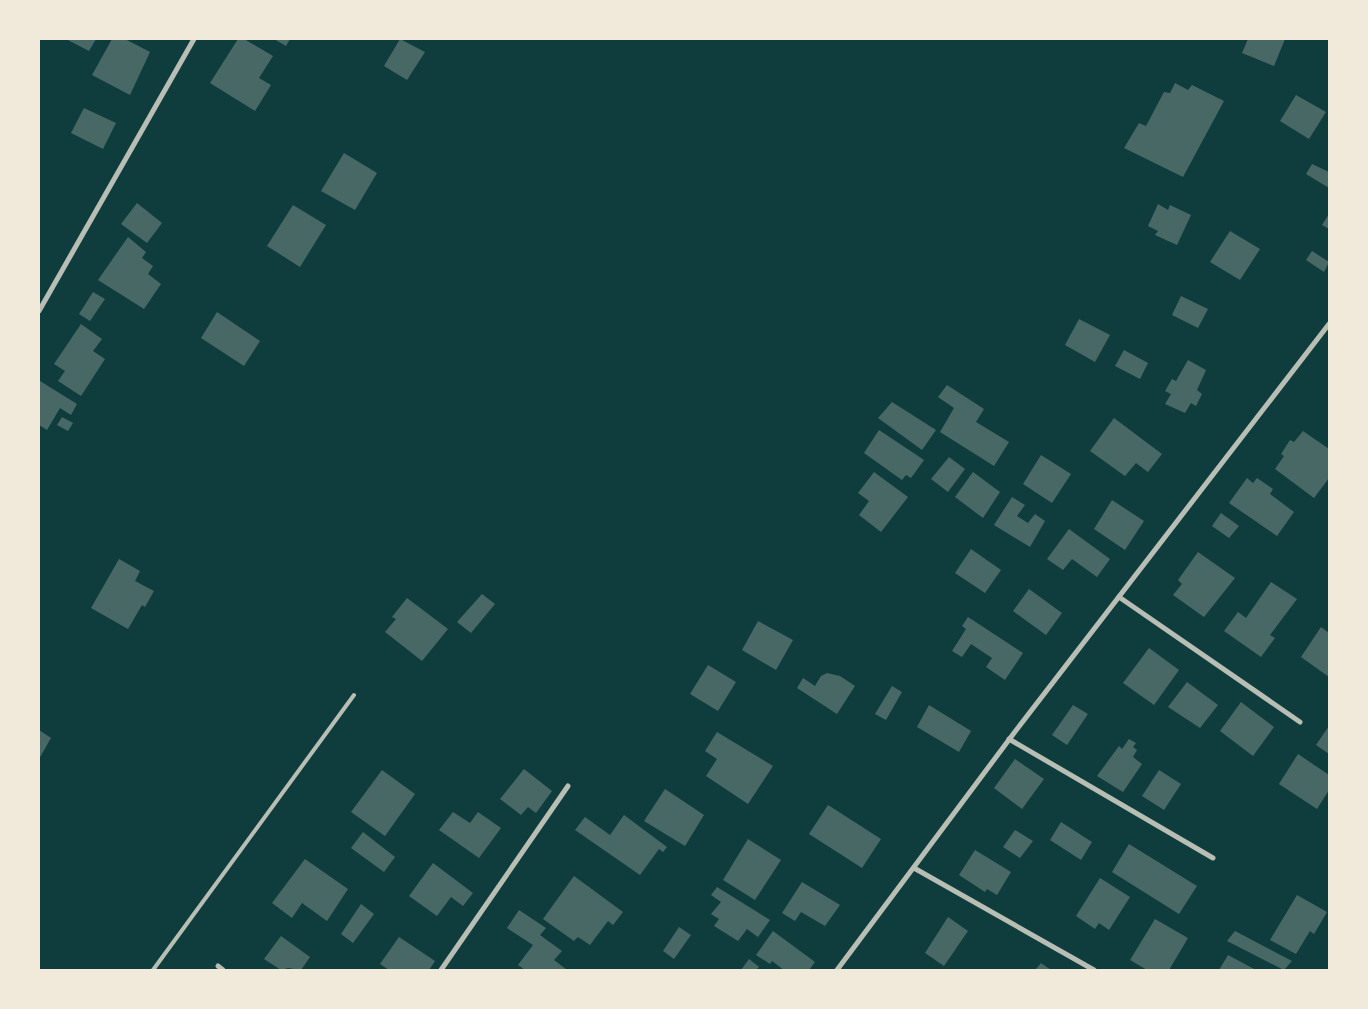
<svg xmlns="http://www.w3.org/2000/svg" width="1368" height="1009" viewBox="0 0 1368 1009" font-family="Raleway,sans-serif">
<rect width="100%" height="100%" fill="#0f3d3e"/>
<g fill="#486865">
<polygon points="66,39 96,39 89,51"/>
<polygon points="112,39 125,39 150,52 130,95 92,75"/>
<polygon points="238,39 244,39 273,56 259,78 271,85 255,111 210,83"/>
<polygon points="274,39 290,39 286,46"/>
<polygon points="400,39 425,52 407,80 384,66"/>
<polygon points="1248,39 1285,39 1274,66 1242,53"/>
<polygon points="1175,83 1188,90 1192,85 1224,101 1183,177 1124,148 1139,123 1146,126 1164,92 1170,93"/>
<polygon points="1296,95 1326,112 1309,139 1280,121"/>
<polygon points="84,108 116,123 103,149 71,133"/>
<polygon points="344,153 377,173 355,210 321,191"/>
<polygon points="1312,164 1329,172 1329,188 1306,174"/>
<polygon points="137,203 162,223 147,243 121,224"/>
<polygon points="1158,204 1168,210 1170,205 1191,215 1177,245 1155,235 1158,231 1148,226"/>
<polygon points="293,205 326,225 300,267 267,246"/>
<polygon points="1329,214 1329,229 1322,225"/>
<polygon points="1230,231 1260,249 1240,280 1210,262"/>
<polygon points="128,237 146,252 142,258 153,266 148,274 161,284 144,309 98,280"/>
<polygon points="1312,251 1329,262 1324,272 1306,260"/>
<polygon points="93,292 105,299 90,321 79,314"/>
<polygon points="1181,296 1208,309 1198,328 1172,315"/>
<polygon points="217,312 260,341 244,366 201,338"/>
<polygon points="1079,319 1110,335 1095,362 1065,345"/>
<polygon points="81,324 102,339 93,351 105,359 81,396 58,381 65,371 54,364"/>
<polygon points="1124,350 1148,363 1140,379 1115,366"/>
<polygon points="1188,360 1206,370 1197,390 1202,394 1196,406 1191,403 1185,413 1165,404 1171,394 1165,391 1172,379 1176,381"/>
<polygon points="40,381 77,404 71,415 60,408 47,430 39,425"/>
<polygon points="947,385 984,409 976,422 1009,442 994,466 940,432 954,408 938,397"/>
<polygon points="892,402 936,430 922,450 878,418"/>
<polygon points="62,417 73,423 68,431 57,425"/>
<polygon points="1114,418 1162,454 1148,472 1136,463 1125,476 1090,451"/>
<polygon points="879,430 924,460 911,478 906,475 902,480 864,453"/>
<polygon points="1303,431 1329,449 1329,478 1314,498 1275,469 1284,456 1281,454 1290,440 1294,442"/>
<polygon points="1041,455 1071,474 1052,503 1023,484"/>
<polygon points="949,457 965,469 948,492 931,479"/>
<polygon points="874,472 908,497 881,532 859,515 869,501 858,493"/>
<polygon points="973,472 1000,492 983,518 955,497"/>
<polygon points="1247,478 1253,483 1257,478 1273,489 1270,494 1294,512 1277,536 1229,503"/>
<polygon points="1012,497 1025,505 1017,516 1028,523 1035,514 1045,521 1030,547 994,525"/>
<polygon points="1112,500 1144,521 1125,550 1094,529"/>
<polygon points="1221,513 1239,526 1229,538 1212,526"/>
<polygon points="1069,529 1110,559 1097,577 1072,559 1063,570 1047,559"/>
<polygon points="971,549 1001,570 985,593 955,573"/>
<polygon points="1198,552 1235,578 1204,617 1173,595 1182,584 1178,580"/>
<polygon points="119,559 140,571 135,581 154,591 145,607 142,605 128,629 91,608"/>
<polygon points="1271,582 1297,599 1270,635 1275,638 1261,657 1224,631 1238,612 1246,618"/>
<polygon points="1029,589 1062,613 1046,635 1013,611"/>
<polygon points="482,594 495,604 471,633 457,622"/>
<polygon points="407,598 448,629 422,661 385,632 396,619 392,617"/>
<polygon points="968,617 1023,653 1005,680 986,667 992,658 971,644 962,657 952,651 966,629 962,626"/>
<polygon points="758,621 793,640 776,670 742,650"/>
<polygon points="1321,627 1329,633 1329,677 1301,657"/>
<polygon points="1149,648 1179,670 1154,705 1123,683"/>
<polygon points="708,665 736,682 718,711 690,694"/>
<polygon points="827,673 840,676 855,686 837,714 797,688 803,678 815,686 821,676"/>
<polygon points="1187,682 1218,705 1200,728 1168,707"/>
<polygon points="892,686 902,692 886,720 875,714"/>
<polygon points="1241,702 1274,727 1253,756 1220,731"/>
<polygon points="929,705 971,731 959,752 917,727"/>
<polygon points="1073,705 1088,714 1067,745 1052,735"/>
<polygon points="1329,726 1329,754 1316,745"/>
<polygon points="39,730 51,738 39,759"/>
<polygon points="717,732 773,766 748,804 706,776 717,759 705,751"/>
<polygon points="1129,739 1136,743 1133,747 1137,750 1133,757 1142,764 1123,792 1097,776 1119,746 1122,749"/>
<polygon points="1298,754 1329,775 1329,790 1317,809 1279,784"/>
<polygon points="1015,759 1044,779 1022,809 994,788"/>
<polygon points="524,769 552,791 536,813 528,807 521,815 500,799"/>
<polygon points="382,770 415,794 385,836 351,812"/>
<polygon points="1159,770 1181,784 1164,810 1142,796"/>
<polygon points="665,789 704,815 685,846 644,821"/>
<polygon points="828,805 881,839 862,868 809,834"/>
<polygon points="453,812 470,823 478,812 501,828 479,858 439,830"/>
<polygon points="624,815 667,847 663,852 659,849 640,875 575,830 585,817 610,835"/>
<polygon points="1061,822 1092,842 1081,860 1050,840"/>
<polygon points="1015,830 1033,841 1020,858 1003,847"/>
<polygon points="363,832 395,857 384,872 351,848"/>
<polygon points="748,839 781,860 755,900 723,880"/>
<polygon points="1129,844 1197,886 1179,914 1112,872"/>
<polygon points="975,850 1011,872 997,895 987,889 985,892 959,875"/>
<polygon points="305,859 348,889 327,921 302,903 292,918 272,903"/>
<polygon points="433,863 473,893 463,906 451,897 437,916 409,896"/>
<polygon points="574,876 623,912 613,925 608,921 590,945 578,937 574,941 543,919"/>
<polygon points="1100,878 1130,897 1109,930 1099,923 1095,929 1076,916"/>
<polygon points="802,882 840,905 825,926 801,912 795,921 782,913"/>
<polygon points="717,887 770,920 758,937 747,929 738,941 714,926 719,919 711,914 721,902 711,895"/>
<polygon points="1297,895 1327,912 1314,934 1310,931 1296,954 1270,940"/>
<polygon points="361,904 374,914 353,943 341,934"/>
<polygon points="519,910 546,928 540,935 562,951 554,960 567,970 525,970 518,965 533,945 507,928"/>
<polygon points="948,917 968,931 944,966 925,953"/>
<polygon points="1155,919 1188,938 1169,970 1147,970 1130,960"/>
<polygon points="679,927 691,935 674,959 663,951"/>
<polygon points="773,931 815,962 809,970 784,970 772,961 770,964 756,955"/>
<polygon points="1235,931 1292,961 1284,970 1227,941"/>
<polygon points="281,936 310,957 301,970 288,968 281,970 264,959"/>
<polygon points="399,937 435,961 429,970 389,970 380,964"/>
<polygon points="1228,955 1254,969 1254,970 1219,970"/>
<polygon points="749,959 759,967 756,970 741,970"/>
<polygon points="1041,963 1051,970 1035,970"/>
</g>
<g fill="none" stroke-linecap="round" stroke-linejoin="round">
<polyline stroke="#b8beb3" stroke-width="4" points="153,970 354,695"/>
<g stroke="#b8beb3" stroke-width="5">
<polyline points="39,311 194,39"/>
<polyline points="1119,597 1300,722"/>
<polyline points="1009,739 1213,858"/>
<polyline points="914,868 1094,970"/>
<polyline points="218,966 223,970"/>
<polyline points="441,970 568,786"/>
<polyline points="837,970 1014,733 1329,324"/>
</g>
</g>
<rect width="1368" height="1009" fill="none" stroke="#f1e9da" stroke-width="80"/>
</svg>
